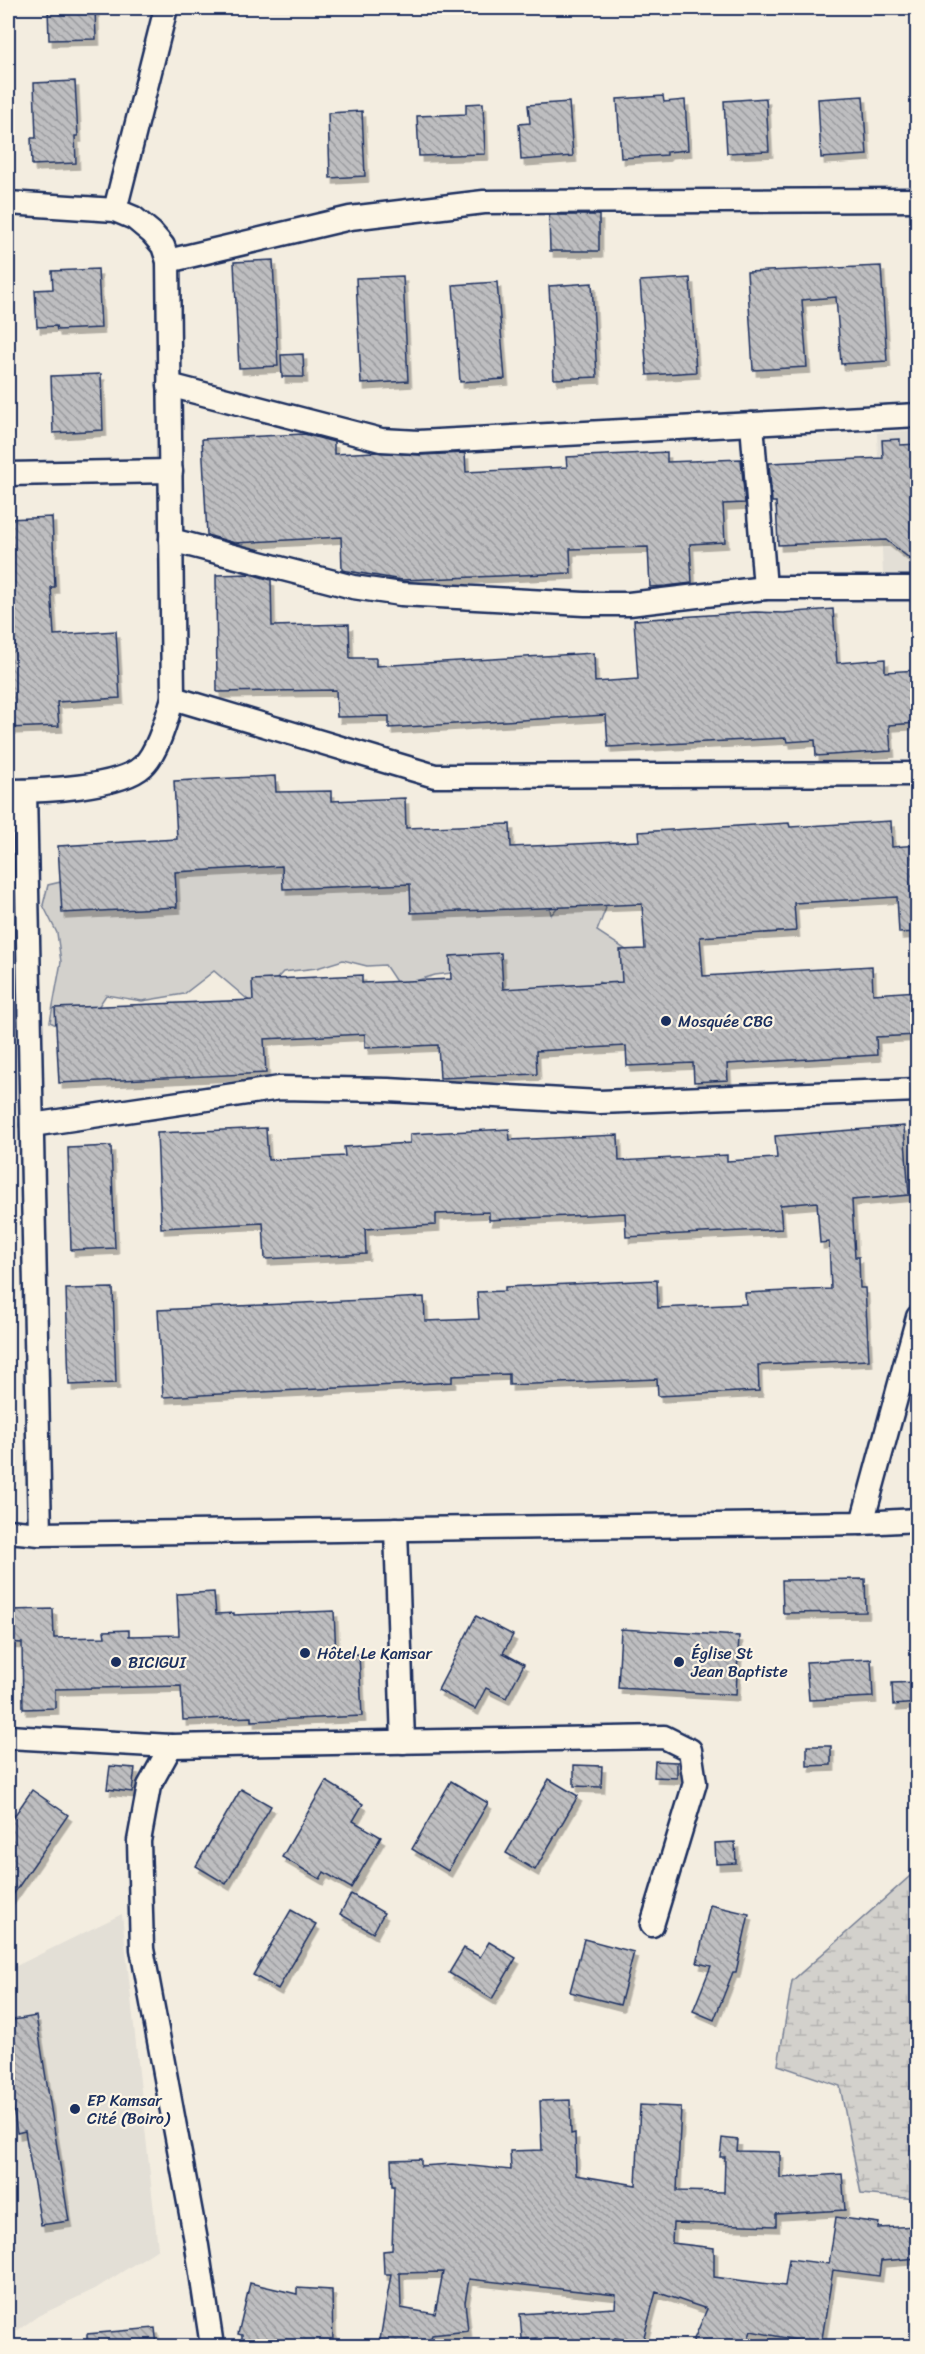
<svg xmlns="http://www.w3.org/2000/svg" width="925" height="2354" viewBox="0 0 925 2354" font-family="Sriracha,sans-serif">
<defs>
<pattern id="wetland-marsh" width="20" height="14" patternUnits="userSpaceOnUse" patternTransform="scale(1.5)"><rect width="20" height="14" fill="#d3d1cc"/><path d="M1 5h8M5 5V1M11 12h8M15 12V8" fill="none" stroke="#b5b4b2"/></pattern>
<pattern id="building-back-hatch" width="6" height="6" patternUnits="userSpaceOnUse" patternTransform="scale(1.5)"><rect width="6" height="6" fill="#bebec0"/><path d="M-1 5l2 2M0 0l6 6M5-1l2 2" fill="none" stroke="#9a9b9f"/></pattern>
<filter id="shadow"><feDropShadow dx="3.5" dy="6" stdDeviation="0" flood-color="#0004"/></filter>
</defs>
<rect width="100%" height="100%" fill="#f3ede0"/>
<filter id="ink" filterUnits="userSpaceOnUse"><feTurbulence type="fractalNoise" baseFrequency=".0167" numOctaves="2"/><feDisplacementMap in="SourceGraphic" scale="12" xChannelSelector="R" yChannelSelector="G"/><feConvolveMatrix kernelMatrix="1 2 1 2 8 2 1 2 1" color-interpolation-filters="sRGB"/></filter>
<g filter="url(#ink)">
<g fill="#e3dfd6">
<polygon points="917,430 917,595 884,597 877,433"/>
<polygon points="122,1914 158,2249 95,2289 38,2316 8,2337 8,1970"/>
</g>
<polygon fill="#d3d1cc" stroke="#778095" stroke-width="1.5" points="196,845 546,886 551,915 571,891 593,883 606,908 597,931 640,959 622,993 599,982 583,1007 518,1000 502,986 493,968 435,975 399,986 385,965 367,966 343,960 317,968 283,972 253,1004 214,971 184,994 142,1001 106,995 79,1036 50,1022 61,962 57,933 43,905 48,885 129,866"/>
<polygon fill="url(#wetland-marsh)" stroke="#778095" stroke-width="1.5" points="917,1870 917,2199 861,2194 840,2086 778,2065 792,1981"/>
<g fill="url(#building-back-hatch)" stroke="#1b2f5e" stroke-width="1.5" fill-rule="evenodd" filter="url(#shadow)">
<polygon points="48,8 95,8 96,39 49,40"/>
<polygon points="75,81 78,136 75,136 76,163 32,165 31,138 36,138 34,83"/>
<polygon points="663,96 664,102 685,100 688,150 667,152 667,155 621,158 617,99"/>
<polygon points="863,96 867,155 821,158 818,99"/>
<polygon points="766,98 769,151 727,153 724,101"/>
<polygon points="569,102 573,156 521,160 519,124 530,123 528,105"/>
<polygon points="483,103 485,154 419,156 417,116 466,114 466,104"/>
<polygon points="362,111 365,176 330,178 328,113"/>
<polygon points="549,215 599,215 599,251 550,251"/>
<polygon points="273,260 278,366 239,368 234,262"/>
<polygon points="881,266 887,361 841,364 836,297 802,300 807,367 753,370 747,272"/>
<polygon points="98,269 101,328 57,330 56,326 37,327 35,290 53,289 52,271"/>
<polygon points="403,276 408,381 361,384 356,278"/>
<polygon points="690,278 696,372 647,375 640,281"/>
<polygon points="497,282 505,379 460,382 453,285"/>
<polygon points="592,283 597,377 554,379 549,286"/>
<polygon points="303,354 304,377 282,377 281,355"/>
<polygon points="101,374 103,430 53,433 51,376"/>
<polygon points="304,434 334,442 334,454 375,452 420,455 465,453 466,472 567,467 566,457 667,452 667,462 741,459 745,503 723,504 725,542 690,544 692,583 666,586 650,587 648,547 570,549 571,573 402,580 342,570 341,537 235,543 207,535 202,439"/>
<polygon points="900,439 900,445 918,444 918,565 886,540 778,545 776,502 772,502 769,463 883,458 882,440"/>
<polygon points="52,517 55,587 51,587 54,635 116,631 120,698 57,702 59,726 8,728 8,519"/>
<polygon points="250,574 271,580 272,626 349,624 350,658 376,658 376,666 594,653 595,682 638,679 634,620 755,612 783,613 833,609 837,663 885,659 885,672 918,670 918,723 889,725 891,751 816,756 815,740 787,742 786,738 608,747 606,715 389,728 389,716 337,717 336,690 217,692 216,575"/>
<polygon points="275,776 276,792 331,791 331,801 405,798 406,828 510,824 511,847 639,841 638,832 789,823 790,827 891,821 892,847 918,845 918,932 899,933 897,897 794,903 796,931 700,937 703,976 872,966 873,994 918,991 918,1035 876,1037 877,1055 727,1064 728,1080 694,1082 693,1063 627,1066 626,1046 536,1051 537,1074 440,1078 438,1045 365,1048 365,1034 264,1039 266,1073 59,1083 55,1008 253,1000 252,980 362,975 362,983 451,979 450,956 501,953 503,989 622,982 620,950 645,949 642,904 411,913 410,884 283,889 282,866 175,872 177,907 62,913 58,846 177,839 174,781"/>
<polygon points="904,1126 909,1195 852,1200 855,1257 859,1257 860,1288 865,1288 869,1360 758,1365 759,1391 658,1396 657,1379 509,1385 509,1374 452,1376 452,1382 163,1397 158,1310 424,1297 425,1321 479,1319 477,1292 505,1291 505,1287 657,1280 658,1308 746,1304 745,1293 831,1289 829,1242 820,1243 817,1202 780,1205 782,1229 626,1237 625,1213 489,1220 489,1212 436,1214 436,1225 365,1229 366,1254 265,1259 263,1223 161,1228 157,1133 266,1128 268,1160 345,1156 344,1147 410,1143 410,1134 509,1129 510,1140 618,1135 619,1161 727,1155 727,1161 777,1158 775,1136"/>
<polygon points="111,1146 115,1248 71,1250 68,1148"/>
<polygon points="113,1288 116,1383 69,1385 66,1289"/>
<polygon points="865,1579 866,1612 783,1613 782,1580"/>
<polygon points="214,1592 216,1614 234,1613 234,1615 334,1611 336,1655 359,1654 362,1716 251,1721 251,1717 183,1720 181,1686 55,1689 55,1708 23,1709 22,1643 8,1642 8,1610 53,1609 54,1638 105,1637 104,1631 129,1630 129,1636 179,1635 177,1594"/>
<polygon points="476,1616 513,1635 503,1653 524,1664 506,1698 486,1688 475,1709 438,1690"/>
<polygon points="621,1629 739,1636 736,1695 618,1688"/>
<polygon points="871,1659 873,1697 809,1700 806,1662"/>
<polygon points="918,1682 918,1703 893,1705 892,1683"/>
<polygon points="807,1746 831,1746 831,1765 807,1766"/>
<polygon points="655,1761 677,1762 677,1778 654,1777"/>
<polygon points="574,1765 602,1766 601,1787 574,1786"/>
<polygon points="110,1766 135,1768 132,1792 107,1789"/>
<polygon points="549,1779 578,1796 535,1870 506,1853"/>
<polygon points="326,1781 363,1804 353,1821 381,1837 351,1888 324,1872 320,1879 282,1857"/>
<polygon points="451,1781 488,1803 448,1871 412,1849"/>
<polygon points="241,1789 271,1806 226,1884 196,1866"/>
<polygon points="32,1790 68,1815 8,1902 8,1825"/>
<polygon points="735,1842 736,1863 716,1864 715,1843"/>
<polygon points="351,1894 384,1913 373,1933 340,1914"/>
<polygon points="710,1905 749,1914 736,1972 733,1972 714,2020 693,2011 711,1966 697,1963"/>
<polygon points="291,1910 316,1924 278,1989 253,1975"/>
<polygon points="584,1939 634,1952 620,2005 570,1992"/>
<polygon points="489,1942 516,1958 492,1999 449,1973 464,1948 480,1957"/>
<polygon points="36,2016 69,2221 41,2225 25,2131 17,2133 8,2072 8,2021"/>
<path d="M570 2100 571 2134 575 2133 576 2175 636 2185 640 2105 681 2107 677 2191 724 2192 725 2157H720L722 2138 738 2140 737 2151 780 2152V2178L842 2174 845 2210 776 2214V2226L673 2223 672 2243 714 2248V2277L785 2286 789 2259 829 2264 836 2217 879 2223 878 2228 918 2226V2258L881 2261 879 2276 833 2270 821 2345 751 2331 746 2346H691L707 2309 656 2292 642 2344 615 2338 614 2346H535L537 2338 522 2339 520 2314 615 2308 616 2295 469 2279 465 2302 468 2331 432 2335 430 2343 414 2341V2346H379L391 2274H384L383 2251 392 2250 394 2186H392L391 2160 421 2159V2166L452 2164 511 2170 510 2151 542 2150 540 2101ZM443 2272 435 2314 401 2308 400 2273H398Z"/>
<polygon points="250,2283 297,2294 297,2288 332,2290 333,2346 242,2346 242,2335 238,2334"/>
<polygon points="155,2328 157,2346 87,2346 87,2334"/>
</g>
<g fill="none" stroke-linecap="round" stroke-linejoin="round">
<defs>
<g id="street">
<path d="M8 203 115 210 134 218 152 233 163 246 168 261 173 698C167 717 158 752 143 766 120 788 40 791 8 791"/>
<polyline points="115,210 166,8"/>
<polyline points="168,261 350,218 484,202 918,200"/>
<polyline points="169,385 381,440 419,442 918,415"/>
<polyline points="752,424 765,588"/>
<polyline points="8,474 171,471"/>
<polyline points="171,540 353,587 401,594 584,604 629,604 765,588 918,588"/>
<polyline points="173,698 435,776 918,774"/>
<polyline points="25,791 40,1534"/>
<polyline points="32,1125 280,1088 388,1090 599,1102 918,1090"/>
<polyline points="862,1523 918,1317"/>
<polyline points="396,1529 403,1742"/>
<polyline points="8,1531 40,1534 862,1523 918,1520"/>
<polyline points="8,1737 171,1746 664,1737 690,1750 695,1783 652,1925"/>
<polyline points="171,1746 149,1786 139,1841 142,1949 197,2246 212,2346"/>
</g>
</defs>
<use href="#street" stroke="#1b2f5e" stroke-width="27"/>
<use href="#street" stroke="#fcf5e5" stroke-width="22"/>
</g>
</g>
<g fill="#1b2f5e" stroke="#fcf5e5" stroke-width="2">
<circle cx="666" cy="1021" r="6"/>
<circle cx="305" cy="1653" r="6"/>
<circle cx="116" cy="1662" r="6"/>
<circle cx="679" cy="1662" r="6"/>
<circle cx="75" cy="2109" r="6"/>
</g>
<g text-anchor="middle" stroke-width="4.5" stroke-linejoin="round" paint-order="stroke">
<g font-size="16" fill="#1b2f5e" stroke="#fcf5e5" text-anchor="start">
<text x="678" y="1027">Mosquée CBG</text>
<text x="317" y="1659">Hôtel Le Kamsar</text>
<text x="691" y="1659">Église St<tspan x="691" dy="18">Jean Baptiste</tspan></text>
<text x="128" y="1668">BICIGUI</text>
<text x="87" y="2106">EP Kamsar<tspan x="87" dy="18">Cité (Boiro)</tspan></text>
</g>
</g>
<rect width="925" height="2354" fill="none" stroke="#fcf5e5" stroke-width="30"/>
<rect x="15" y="15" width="895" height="2324" fill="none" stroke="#1b2f5e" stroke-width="2" filter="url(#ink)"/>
</svg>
